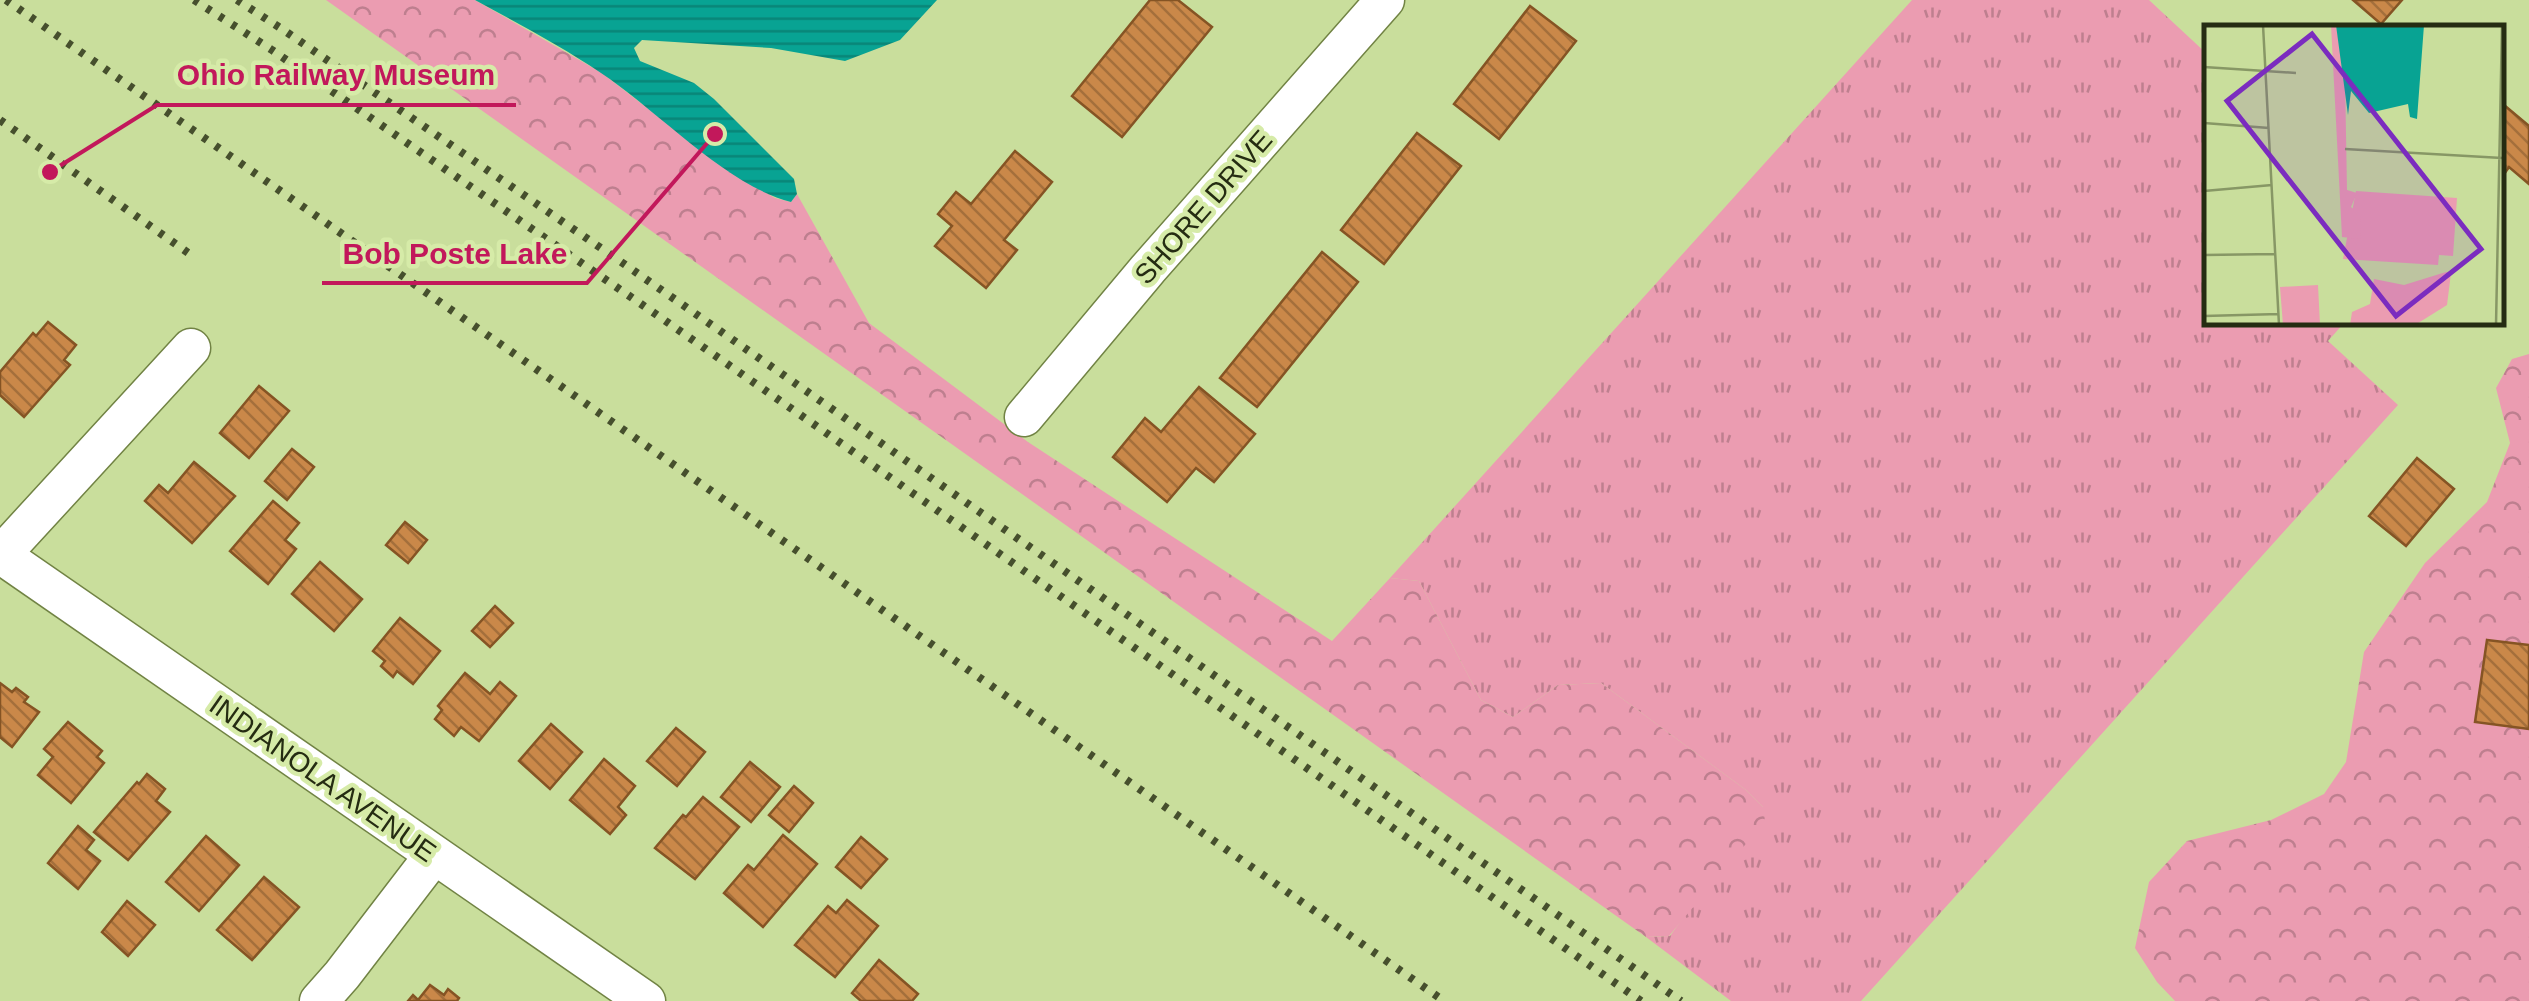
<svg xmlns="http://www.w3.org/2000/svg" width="2529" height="1001" viewBox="0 0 2529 1001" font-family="Helvetica,sans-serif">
<defs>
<pattern id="grass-tufts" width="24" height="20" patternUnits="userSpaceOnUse" patternTransform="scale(2.5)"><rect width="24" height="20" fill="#eb9cb1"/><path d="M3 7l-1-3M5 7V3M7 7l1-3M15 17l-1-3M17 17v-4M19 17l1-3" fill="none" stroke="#be7f8f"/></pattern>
<pattern id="forest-crowns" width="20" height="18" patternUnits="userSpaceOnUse" patternTransform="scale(2.5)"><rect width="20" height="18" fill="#eb9cb1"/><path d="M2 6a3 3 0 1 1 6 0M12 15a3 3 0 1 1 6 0" fill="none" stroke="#be7f8f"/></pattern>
<pattern id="water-rules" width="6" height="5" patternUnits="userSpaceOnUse" patternTransform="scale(2.5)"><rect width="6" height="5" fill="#08a393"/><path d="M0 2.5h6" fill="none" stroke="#098577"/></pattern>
<pattern id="building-back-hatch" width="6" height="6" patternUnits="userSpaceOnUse" patternTransform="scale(2.5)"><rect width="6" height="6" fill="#ca8849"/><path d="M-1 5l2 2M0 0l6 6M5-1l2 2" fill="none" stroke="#a46f3b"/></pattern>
</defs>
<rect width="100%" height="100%" fill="#c9de9c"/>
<polygon fill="url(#grass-tufts)" points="1912,0 2149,0 2206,53 2206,322 2344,323 2328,341 2398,405 1861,1001 1731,1001 1646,937 1670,936 1763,807 1746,790 1601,683 1558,685 1513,717 1481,700 1419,581 1390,578"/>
<g fill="url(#forest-crowns)">
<polygon points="326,0 475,0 602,73 726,169 775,198 791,202 797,194 869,323 1028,442 1332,641 1390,578 1419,581 1481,700 1513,717 1558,685 1601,683 1746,790 1763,807 1765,821 1669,936 1646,937"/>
<polygon points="2529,354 2529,1001 2175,1001 2157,982 2135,948 2149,882 2187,841 2271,820 2324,794 2346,762 2364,652 2425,563 2487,502 2510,443 2496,388 2512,359"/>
</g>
<path fill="url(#water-rules)" d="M475 0H937L900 40 845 61 771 48 642 40 634 48 640 61 694 83 714 99 794 179 797 194 791 202C727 186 657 110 601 73 561 46 517 23 475 0Z"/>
<g fill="url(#building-back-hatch)" stroke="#855424" stroke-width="2.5">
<polygon points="1150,0 1178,0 1212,27 1122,137 1072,96"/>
<polygon points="2353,0 2402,0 2381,24"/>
<polygon points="1530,6 1576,41 1499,139 1454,104"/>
<polygon points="2504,105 2529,126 2529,184 2509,167 2502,177 2502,108"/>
<polygon points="1417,133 1461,166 1384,264 1341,230"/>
<polygon points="1015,151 1052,182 1004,240 1017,250 986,288 935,246 952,226 938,214 956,192 971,204"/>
<polygon points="1322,252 1358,282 1257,407 1220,378"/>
<polygon points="48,322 76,345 64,360 70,365 24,417 0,395 0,372 33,333 36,336"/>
<polygon points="259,386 289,411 249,458 220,433"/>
<polygon points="1199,387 1255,434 1214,482 1196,468 1167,502 1113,457 1145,418 1161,432"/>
<polygon points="292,449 314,467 287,500 265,481"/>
<polygon points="2417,458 2454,489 2406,546 2369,516"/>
<polygon points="194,462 235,496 192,543 145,501 159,485 168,493"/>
<polygon points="273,501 299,523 285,540 296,549 268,584 230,551"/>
<polygon points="405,522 427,540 408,563 386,545"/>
<polygon points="320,562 362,599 334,631 292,594"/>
<polygon points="495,606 513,623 490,647 472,631"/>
<polygon points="400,618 440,651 413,684 397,671 393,677 381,666 385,661 373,651"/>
<polygon points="2487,640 2529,645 2529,729 2475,722"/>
<polygon points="465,673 490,694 500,682 516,696 479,741 461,727 454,736 435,719 442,710 438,706"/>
<polygon points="0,683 12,692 16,688 28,697 24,702 39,712 12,747 0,737"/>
<polygon points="68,722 102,751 97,757 104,763 71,803 38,775 53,757 44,749"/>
<polygon points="551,724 582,752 550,789 519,761"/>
<polygon points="676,728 705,752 677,786 647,761"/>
<polygon points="604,759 635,786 618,807 626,815 610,834 570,800"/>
<polygon points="750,762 780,787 751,822 721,797"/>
<polygon points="147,774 165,789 156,801 170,812 128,860 94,832 137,782 139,784"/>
<polygon points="794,786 813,803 789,832 769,815"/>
<polygon points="703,797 739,827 695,879 655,848 683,815 686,817"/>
<polygon points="78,826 94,840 86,850 100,861 78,889 48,863"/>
<polygon points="783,835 817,864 763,927 724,893 748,865 754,870"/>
<polygon points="206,836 239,865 199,911 166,882"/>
<polygon points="861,837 887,859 861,888 836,867"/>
<polygon points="264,877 299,907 252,960 217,930"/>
<polygon points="847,900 878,926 835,977 795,945 828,906 836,913"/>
<polygon points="127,901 155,925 128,956 102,932"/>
<polygon points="879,960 918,994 912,1001 861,1001 852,993"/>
<polygon points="430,985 444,995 448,989 459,998 457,1001 408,1001 413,995 418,1000"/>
</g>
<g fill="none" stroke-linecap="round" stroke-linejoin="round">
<defs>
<g id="street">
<polyline points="1024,417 1148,269 1385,0"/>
<polyline points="0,554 646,1001"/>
<polyline points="0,556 191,348"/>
<polyline points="319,1001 342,975 434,855"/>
</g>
</defs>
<use href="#street" stroke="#718344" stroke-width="41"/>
<use href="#street" stroke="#fff" stroke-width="38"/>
<g stroke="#464f2d" stroke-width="8" stroke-dasharray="5 10" stroke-linecap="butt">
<polyline points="6,0 1444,1001"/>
<polyline points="194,0 272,50 657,315 1641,1001"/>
<polyline points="237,0 285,31 627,266 1681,1001"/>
<polyline points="0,120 194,257"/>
</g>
</g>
<g text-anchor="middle" stroke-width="9" stroke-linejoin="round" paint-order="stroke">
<g font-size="28" fill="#252c12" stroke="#d6eba8">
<text transform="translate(1203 207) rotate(-49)" y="10">SHORE DRIVE</text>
<text transform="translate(323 778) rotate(35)" y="10">INDIANOLA AVENUE</text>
</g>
</g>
<g transform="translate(2204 25)">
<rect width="300" height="300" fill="#c9de9c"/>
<path d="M152 166 253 173 249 231 235 230 234 240 139 234Z" fill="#eb9cb1"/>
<path d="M127 0H132L141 53 143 165 153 168 147 182 157 191 156 214 138 212ZM242 247 247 248 243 280 211 300H146L148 287 166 279 170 254 200 260Z" fill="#eb9cb1"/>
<path d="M114 260 116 300H79L76 262Z" fill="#eb9cb1"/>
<path d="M132 0H220L213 94 206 92 204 79 165 88 147 66 144 90Z" fill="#08a393"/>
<path fill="none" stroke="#879765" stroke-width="2.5" d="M59 0 75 300M0 42 92 48M0 98 65 103M141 124 298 133M0 166 68 160M0 230 72 229M0 291 75 289M292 300 298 0"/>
<path fill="#7b2cbf" fill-opacity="0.15" stroke="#7b2cbf" stroke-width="5" d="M108 9 277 224 192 291 23 76Z"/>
<rect width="300" height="300" fill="none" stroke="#252c12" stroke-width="5"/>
</g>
<path fill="none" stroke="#c2185b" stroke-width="4" d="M50 172L157 105H516M715 134L587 283H322"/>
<g fill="#c2185b" stroke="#d6eba8" stroke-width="4">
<circle cx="50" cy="172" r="10"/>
<circle cx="715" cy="134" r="10"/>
</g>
<g font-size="30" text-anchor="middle" font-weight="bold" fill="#c2185b" stroke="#d6eba8" stroke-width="9" stroke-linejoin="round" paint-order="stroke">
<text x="336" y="85">Ohio Railway Museum</text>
<text x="455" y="264">Bob Poste Lake</text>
</g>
</svg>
